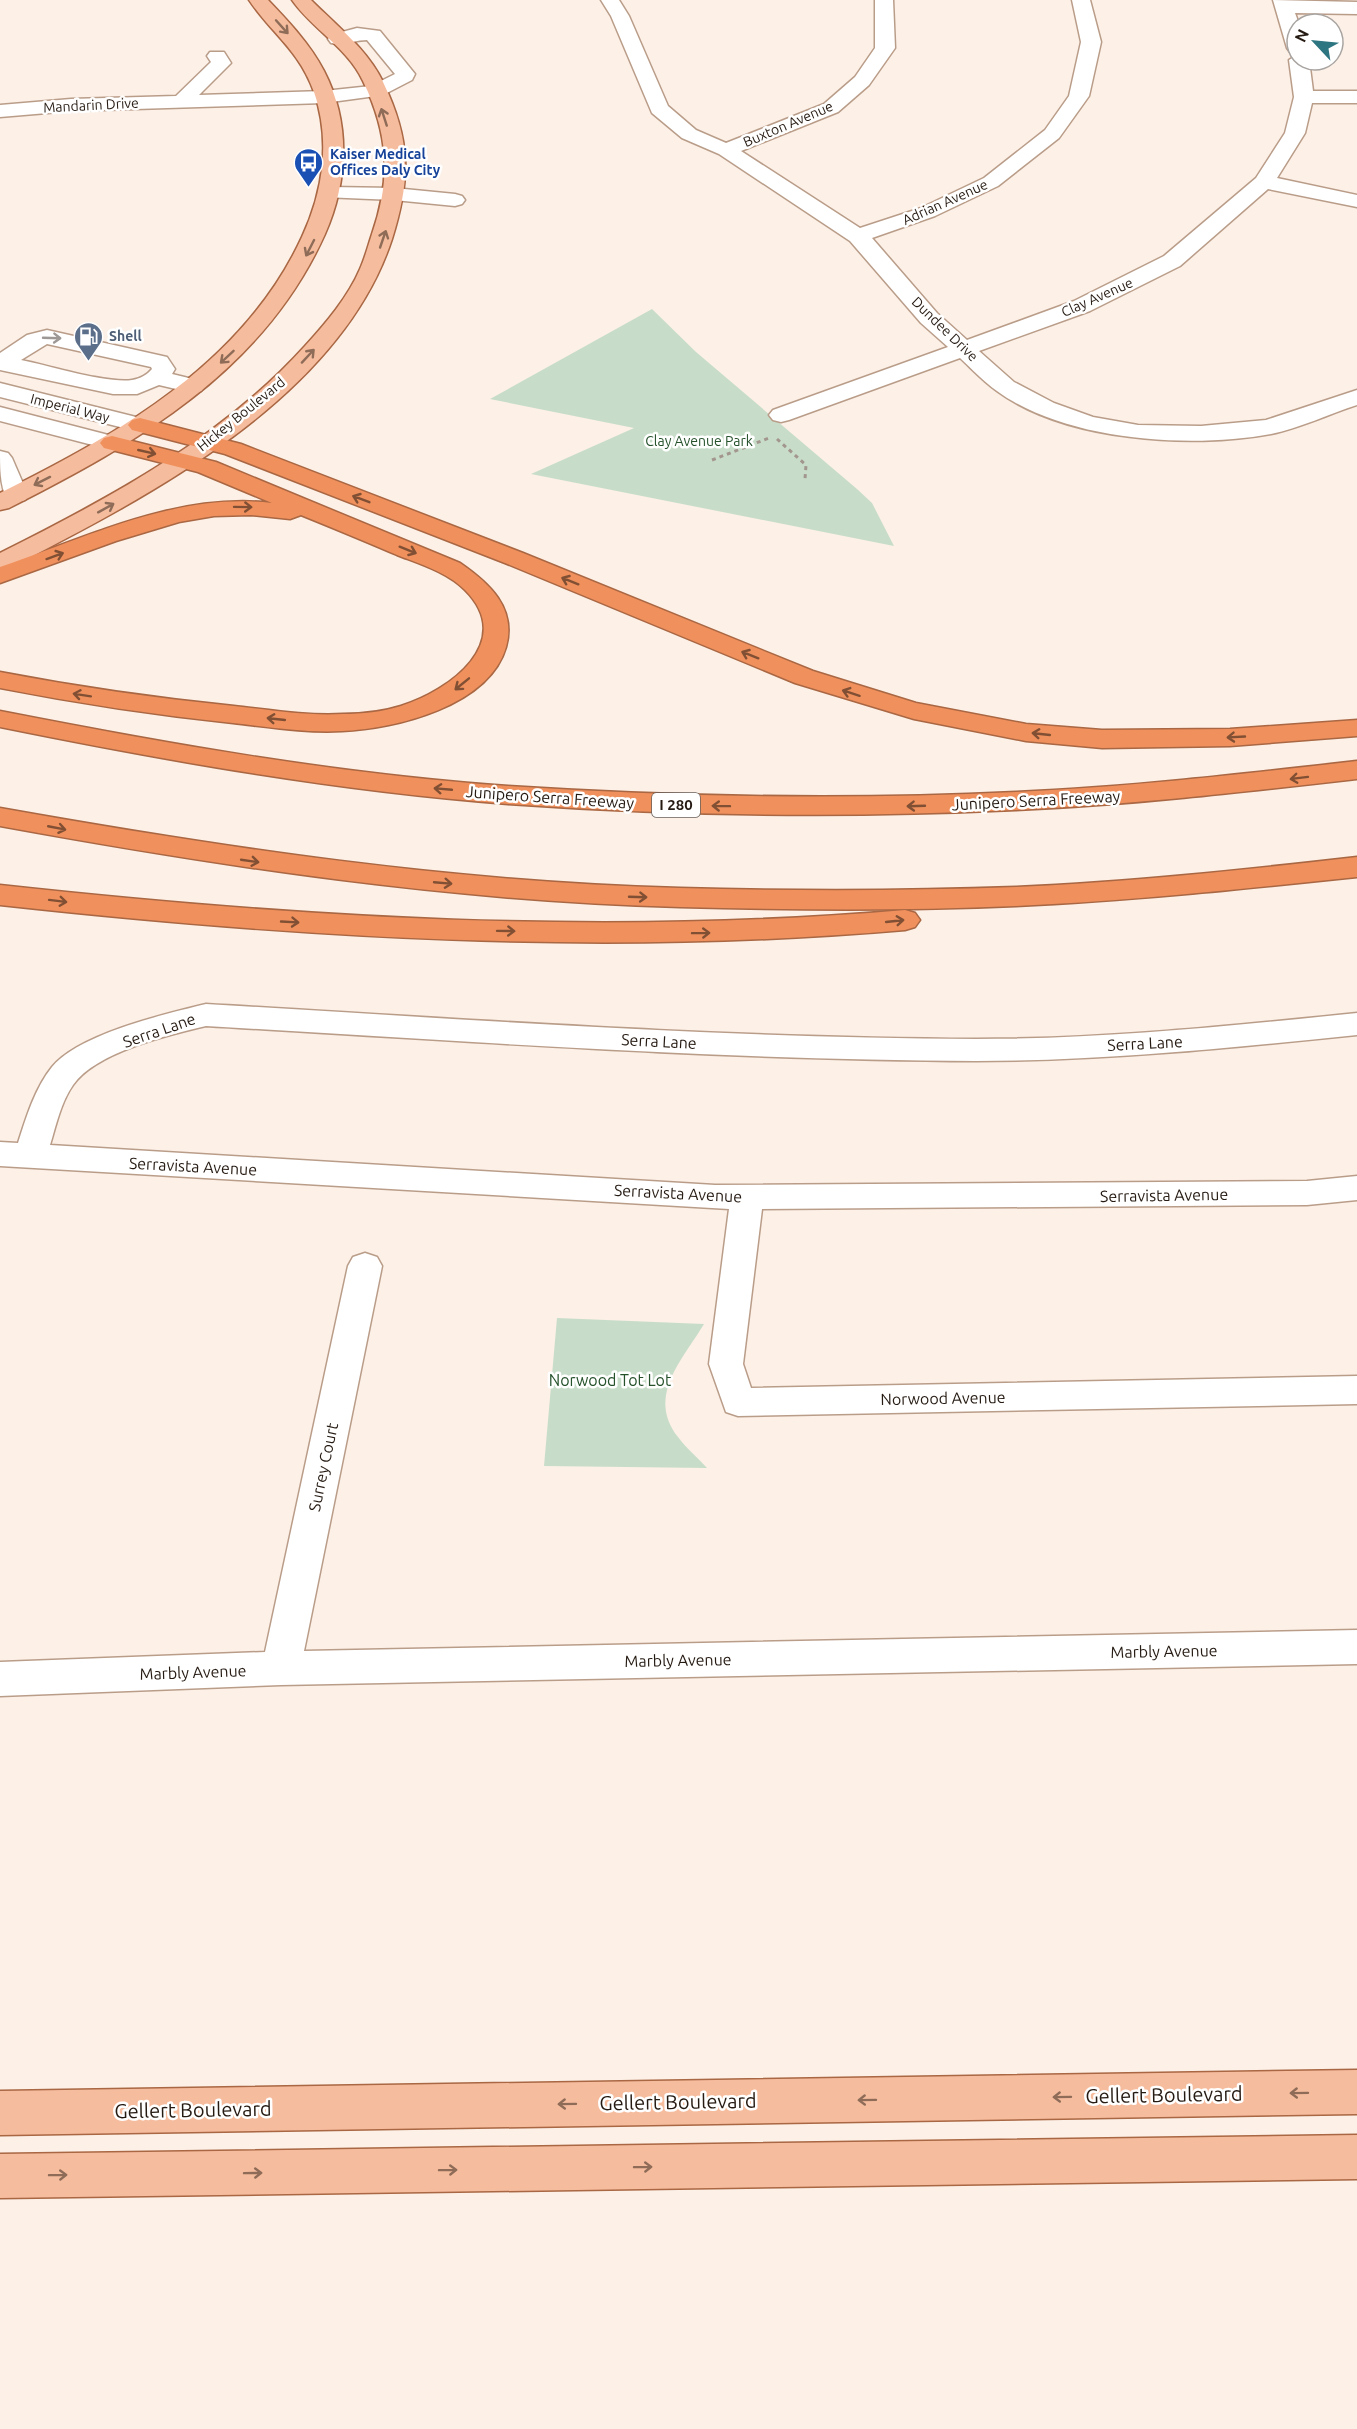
<svg xmlns="http://www.w3.org/2000/svg" width="1357" height="2429" viewBox="0 0 1357 2429" font-family="Ubuntu,sans-serif">
<rect width="100%" height="100%" fill="#fcf0e7"/>
<g fill="#c8ddc9">
<polygon points="652,309 696,352 857,489 872,503 894,546 531,474 634,428 490,399"/>
<path d="M557 1318 704 1324C683 1359 646 1396 678 1437 686 1448 697 1457 707 1468L544 1466Z"/>
</g>
<g fill="none" stroke-linecap="round" stroke-linejoin="round">
<defs>
<g id="minor">
<path d="M601 0H619L629 16 668 106 696 130 726 143 824 104 855 77 875 48V0H893L895 48 869 85 838 112 741 151 860 228 921 208 984 178 1045 130 1069 96 1081 42 1072 0H1090L1101 42 1089 96 1059 138 998 186 935 216 872 238 937 313 967 340 1074 301 1164 256 1256 178 1285 133 1294 97 1289 60 1297 55V60H1309L1313 91H1357V103H1312L1305 133 1277 178 1357 195V207L1268 189 1180 266 1090 311 979 351 1014 382 1054 403 1093 417 1138 425 1201 426 1266 420 1357 390V405C1329 414 1300 428 1271 434 1190 449 1065 441 997 391 984 382 972 369 960 358L789 420 781 422 773 420 769 415 773 410 948 347 921 323 850 241 719 154 682 138 652 113 611 16Z"/>
<polygon points="1273,0 1357,2 1357,14 1295,13 1299,24 1297,24 1297,54 1290,52 1287,48"/>
<path d="M357 28 380 31 415 74 412 80 383 95 324 103 71 111 0 117V105L71 99 176 96 211 62 207 56 210 52H224L231 63 199 95 324 91 371 86 395 74 367 40C355 40 343 46 331 43L328 39 331 35Z"/>
<polygon points="330,187 394,188 455,194 462,196 465,200 462,204 455,206 394,200 323,197 320,193 323,189"/>
<path d="M47 330 167 357 175 369 172 374 201 381 205 386 201 391 193 393 159 385 137 394H113L0 370V353L27 335ZM47 344 151 367 152 369C148 374 140 379 132 380 108 384 47 365 21 360Z"/>
<polygon points="0,383 148,420 152,425 148,430 140,432 0,397"/>
<polygon points="0,407 120,438 124,443 120,448 112,450 0,421"/>
<path d="M0 451 8 453 12 458 28 495 25 500 16 502 7 500C0 485 0 468 0 451Z"/>
<path d="M206 1004C462 1019 719 1038 976 1039 1103 1039 1230 1026 1357 1013V1035C1230 1048 1103 1061 976 1061 719 1060 462 1041 206 1026 168 1035 96 1052 73 1085 61 1102 56 1125 50 1145L715 1185 1307 1181 1357 1176V1200L1307 1205 762 1209 743 1364 751 1388 1357 1376V1404L738 1416 726 1412 709 1364 729 1209 0 1166V1142L18 1143C26 1118 35 1088 52 1067 79 1034 165 1014 206 1004Z"/>
<polygon points="365,1253 377,1257 382,1266 304,1651 1357,1630 1357,1664 281,1685 0,1696 0,1662 265,1652 348,1266 353,1257"/>
</g>
<g id="major">
<path d="M249 0H268C289 22 310 44 324 71 351 123 348 182 325 234 263 372 137 443 9 508L0 510V493C119 434 244 363 302 237 323 192 331 141 314 92 299 50 272 34 249 0Z"/>
<path d="M292 0H311C336 25 368 50 383 82 411 140 411 179 392 239 340 398 148 497 9 568L0 571V553C110 498 222 438 305 346 326 323 348 297 360 269 365 258 368 246 372 234 391 179 389 135 363 81 348 48 312 29 292 0Z"/>
<polygon points="1357,2070 1357,2114 0,2135 0,2091"/>
<polygon points="1357,2135 1357,2179 0,2198 0,2154"/>
</g>
<g id="highway">
<polygon points="140,418 241,444 523,553 813,671 916,703 1026,724 1102,730 1230,729 1357,720 1357,736 1230,746 1102,748 1026,741 914,719 795,683 505,563 225,454 132,430 128,425 132,420"/>
<path d="M112 436 216 462 460 563C489 583 517 608 506 647 489 706 395 729 342 731 306 733 269 727 233 723 155 715 77 703 0 688V672C78 687 155 698 234 706 270 710 306 716 343 714 362 714 382 712 401 706 449 691 517 642 465 590 447 572 420 564 397 555 365 541 333 528 301 515L290 519 251 515 214 516 179 522 116 541 0 583V567C88 537 177 492 272 503L198 472 104 448 100 443 104 438Z"/>
<path d="M0 711C168 744 337 774 508 786 677 797 847 800 1016 792 1130 787 1243 774 1357 761V779C1243 792 1130 805 1016 810 847 818 677 816 508 804 337 791 168 761 0 727Z"/>
<path d="M0 808C225 848 451 882 680 888 792 891 904 891 1016 887 1130 882 1243 870 1357 857V877C1243 889 1130 901 1016 906 904 911 792 910 680 907 451 901 225 867 0 826Z"/>
<path d="M0 885C300 918 604 936 905 910L915 913 920 920 915 927 905 930C604 956 300 938 0 905Z"/>
</g>
</defs>
<use href="#minor" stroke="#ba9d89" stroke-width="3"/>
<use href="#major" stroke="#a96743" stroke-width="3"/>
<use href="#highway" stroke="#a96743" stroke-width="3"/>
<g stroke="#a2968e" stroke-width="3" stroke-dasharray="4 4" stroke-linecap="butt">
<polyline points="777,439 806,465 805,479"/>
<polyline points="712,460 769,438"/>
</g>
<use href="#minor" fill="#fff" fill-rule="evenodd"/>
<use href="#major" fill="#f6bc9e" fill-rule="evenodd"/>
<use href="#highway" fill="#f0905d" fill-rule="evenodd"/>
</g>
<defs><path id="oneway-shaft" d="M-6 0H5M1.5-3L5.5 0L1.5 3" fill="none" stroke-width="1.6" stroke-linecap="round" stroke-linejoin="round" transform="scale(1.5)"/></defs>
<g stroke="#8e6c58">
<use href="#oneway-shaft" transform="translate(282 27) rotate(48)"/>
<use href="#oneway-shaft" transform="translate(384 117) rotate(-108)"/>
<use href="#oneway-shaft" transform="translate(383 239) rotate(-71)"/>
<use href="#oneway-shaft" transform="translate(310 248) rotate(117)"/>
<use href="#oneway-shaft" transform="translate(308 356) rotate(-47)"/>
<use href="#oneway-shaft" transform="translate(227 357) rotate(137)"/>
<use href="#oneway-shaft" transform="translate(42 481) rotate(153)"/>
<use href="#oneway-shaft" transform="translate(106 508) rotate(-29)"/>
<use href="#oneway-shaft" transform="translate(1299 2093) rotate(179)"/>
<use href="#oneway-shaft" transform="translate(1062 2097) rotate(179)"/>
<use href="#oneway-shaft" transform="translate(867 2100) rotate(179)"/>
<use href="#oneway-shaft" transform="translate(567 2104) rotate(179)"/>
<use href="#oneway-shaft" transform="translate(643 2167) rotate(-1)"/>
<use href="#oneway-shaft" transform="translate(448 2170) rotate(-1)"/>
<use href="#oneway-shaft" transform="translate(253 2173) rotate(-1)"/>
<use href="#oneway-shaft" transform="translate(58 2175) rotate(-1)"/>
</g>
<use stroke="#9d9895" href="#oneway-shaft" transform="translate(52 338) rotate(2)"/>
<g stroke="#815034">
<use href="#oneway-shaft" transform="translate(147 452) rotate(13)"/>
<use href="#oneway-shaft" transform="translate(361 499) rotate(-159)"/>
<use href="#oneway-shaft" transform="translate(243 507) rotate(1)"/>
<use href="#oneway-shaft" transform="translate(408 550) rotate(22)"/>
<use href="#oneway-shaft" transform="translate(55 556) rotate(-20)"/>
<use href="#oneway-shaft" transform="translate(570 581) rotate(-158)"/>
<use href="#oneway-shaft" transform="translate(750 655) rotate(-158)"/>
<use href="#oneway-shaft" transform="translate(462 684) rotate(141)"/>
<use href="#oneway-shaft" transform="translate(851 693) rotate(-162)"/>
<use href="#oneway-shaft" transform="translate(82 695) rotate(-171)"/>
<use href="#oneway-shaft" transform="translate(276 719) rotate(-174)"/>
<use href="#oneway-shaft" transform="translate(1041 734) rotate(-174)"/>
<use href="#oneway-shaft" transform="translate(1236 737) rotate(177)"/>
<use href="#oneway-shaft" transform="translate(1299 778) rotate(173)"/>
<use href="#oneway-shaft" transform="translate(443 789) rotate(-175)"/>
<use href="#oneway-shaft" transform="translate(721 806) rotate(-179)"/>
<use href="#oneway-shaft" transform="translate(916 806) rotate(178)"/>
<use href="#oneway-shaft" transform="translate(57 828) rotate(11)"/>
<use href="#oneway-shaft" transform="translate(250 861) rotate(8)"/>
<use href="#oneway-shaft" transform="translate(443 883) rotate(5)"/>
<use href="#oneway-shaft" transform="translate(638 897) rotate(2)"/>
<use href="#oneway-shaft" transform="translate(58 901) rotate(7)"/>
<use href="#oneway-shaft" transform="translate(895 921) rotate(-6)"/>
<use href="#oneway-shaft" transform="translate(290 922) rotate(3)"/>
<use href="#oneway-shaft" transform="translate(506 931) rotate(1)"/>
<use href="#oneway-shaft" transform="translate(701 933) rotate(-1)"/>
</g>
<defs>
<symbol id="bus-pin" viewBox="-11 -11 22 30"><path d="M0 17L-7.5 6A9.5 9.5 0 1 1 7.5 6Z" fill="#1a4fb4" stroke="#fff"/><path d="M-5-6H5V4H4V6H2V4H-2V6H-4V4H-5ZM-3.5-4V0h7V-4ZM-3.5 1.2v1.5H-2V1.2ZM2 1.2v1.5H3.5V1.2Z" fill="#fff"/></symbol>
<symbol id="fuel-pin" viewBox="-11 -11 22 30"><path d="M0 17L-7.5 6A9.5 9.5 0 1 1 7.5 6Z" fill="#5c6f8a" stroke="#fff"/><path d="M-5.5-6h7V0h2V4h1.3V-2.5L3-4.5l.8-.8L6-3V5H2.5V1h-1V6h-7ZM-4.2-4.7v3.2H.2V-4.7Z" fill="#fff"/></symbol>
</defs>
<g fill-rule="evenodd">
<use href="#bus-pin" x="292" y="146" width="33" height="45"/>
<use href="#fuel-pin" x="72" y="320" width="33" height="45"/>
</g>
<g text-anchor="middle" stroke-width="5" stroke-linejoin="round" paint-order="stroke">
<g font-size="14" fill="#261b13" stroke="#fff">
<text transform="translate(91 105) rotate(-3)" y="5">Mandarin Drive</text>
<text transform="translate(788 124) rotate(-23)" y="5">Buxton Avenue</text>
<text transform="translate(945 202) rotate(-24)" y="5">Adrian Avenue</text>
<text transform="translate(1097 297) rotate(-24)" y="5">Clay Avenue</text>
<text transform="translate(945 329) rotate(44)" y="5">Dundee Drive</text>
<text transform="translate(70 408) rotate(14)" y="5">Imperial Way</text>
<text transform="translate(241 414) rotate(-39)" y="5">Hickey Boulevard</text>
</g>
<g font-size="14" font-weight="bold" fill="#164399" stroke="#fff" text-anchor="start">
<text x="330" y="159">Kaiser Medical<tspan x="330" dy="16">Offices Daly City</tspan></text>
</g>
<g font-size="14" font-weight="bold" fill="#4e5e75" stroke="#fff" text-anchor="start">
<text x="109" y="341">Shell</text>
</g>
<g font-size="14" fill="#25512b" stroke="#fff">
<text x="699" y="446">Clay Avenue Park</text>
</g>
<rect fill="#fff" stroke="#675f5a" stroke-width="1.5" x="652" y="793" width="48" height="24" rx="4.5"/>
<g font-size="15" font-weight="bold" fill="#261b13">
<text x="676" y="810">I 280</text>
</g>
<g font-size="16" fill="#261b13" stroke="#fff">
<text transform="translate(550 797) rotate(4)" y="6">Junipero Serra Freeway</text>
<text transform="translate(1036 800) rotate(-3)" y="6">Junipero Serra Freeway</text>
<text transform="translate(159 1030) rotate(-19)" y="6">Serra Lane</text>
<text transform="translate(659 1041) rotate(3)" y="6">Serra Lane</text>
<text transform="translate(1145 1043) rotate(-3)" y="6">Serra Lane</text>
<text transform="translate(193 1166) rotate(3)" y="6">Serravista Avenue</text>
<text transform="translate(678 1193) rotate(3)" y="6">Serravista Avenue</text>
<text transform="translate(1164 1195) rotate(-1)" y="6">Serravista Avenue</text>
<text transform="translate(943 1398) rotate(-1)" y="6">Norwood Avenue</text>
<text transform="translate(323 1467) rotate(-78)" y="6">Surrey Court</text>
<text transform="translate(1164 1651) rotate(-1)" y="6">Marbly Avenue</text>
<text transform="translate(678 1660) rotate(-1)" y="6">Marbly Avenue</text>
<text transform="translate(193 1672) rotate(-2)" y="6">Marbly Avenue</text>
</g>
<g font-size="16" fill="#25512b" stroke="#fff">
<text x="610" y="1386">Norwood Tot Lot</text>
</g>
<g font-size="20" fill="#261b13" stroke="#fff">
<text transform="translate(1164 2095) rotate(-1)" y="7">Gellert Boulevard</text>
<text transform="translate(678 2102) rotate(-1)" y="7">Gellert Boulevard</text>
<text transform="translate(193 2110) rotate(-1)" y="7">Gellert Boulevard</text>
</g>
</g>
<g transform="translate(1315 42) rotate(296)"><circle r="28" fill="#ffffff" stroke="#a8a4a1" stroke-width="1.5"/>
<path d="M0-4.5L10 22L0 15L-10 22Z" fill="#2d7580"/>
<text y="-9" font-size="16" font-weight="bold" text-anchor="middle" fill="#261b13">N</text>
</g>
</svg>
